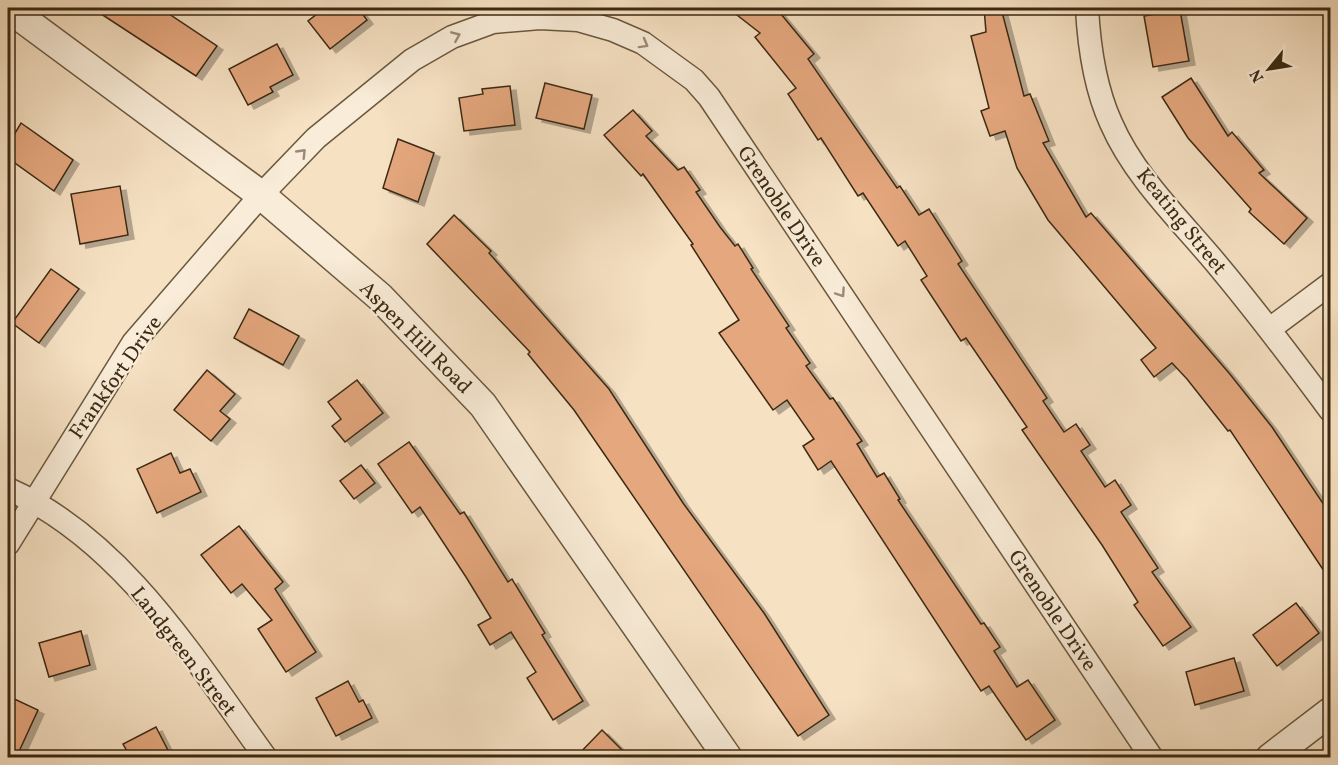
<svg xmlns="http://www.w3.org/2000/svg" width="1338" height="765" viewBox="0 0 1338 765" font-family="Vollkorn,serif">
<defs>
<filter id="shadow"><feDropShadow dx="6" dy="4" stdDeviation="0" flood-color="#0004"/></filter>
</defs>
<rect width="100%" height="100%" fill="#f6e1c3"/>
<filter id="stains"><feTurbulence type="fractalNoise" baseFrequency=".00333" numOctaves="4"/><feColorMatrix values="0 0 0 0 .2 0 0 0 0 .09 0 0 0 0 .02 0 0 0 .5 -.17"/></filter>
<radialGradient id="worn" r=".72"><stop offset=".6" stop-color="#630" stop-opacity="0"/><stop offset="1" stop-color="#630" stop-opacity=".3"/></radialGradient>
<g fill="#e5a77e" stroke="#3b2a13" stroke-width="1.5" filter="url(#shadow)">
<polygon points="92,8 160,8 217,46 196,76"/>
<polygon points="325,8 358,8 367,20 330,49 308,21"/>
<polygon points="728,8 776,8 814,54 808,59 897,188 900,186 919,215 929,209 962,261 958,264 1047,398 1043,401 1064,432 1076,424 1090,445 1081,451 1105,487 1115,480 1131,505 1121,512 1158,568 1152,572 1191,627 1163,646 1134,605 1138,602 1102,545 1022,430 1027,427 966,338 961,341 921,280 927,276 905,241 898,246 863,193 858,196 821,138 818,140 788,94 796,88 755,37 760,33"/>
<polygon points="984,8 1001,8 1024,96 1030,94 1049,141 1043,143 1086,217 1091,213 1229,373 1272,427 1330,514 1330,580 1230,430 1228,431 1187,379 1172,363 1154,377 1141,360 1156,348 1048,220 1017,168 1005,131 990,136 981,111 989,108 971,36 986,32"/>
<polygon points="1180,10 1189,61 1153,67 1144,16"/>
<polygon points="277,44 293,75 270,87 273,92 248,105 229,69"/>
<polygon points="1191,78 1228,136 1232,132 1264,170 1259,173 1307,218 1284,244 1249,212 1251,209 1188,138 1162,97"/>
<polygon points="545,83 592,95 584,129 536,118"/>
<polygon points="510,86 515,125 464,131 459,98 483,94 482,89"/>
<polygon points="633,110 652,131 646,136 678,170 684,167 700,190 696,192 720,227 735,246 738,244 753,268 751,269 789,326 786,328 810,363 806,366 830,399 833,398 862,441 857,444 877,477 884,473 900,499 898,500 981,624 984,623 1000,647 994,651 1017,687 1028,680 1055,720 1026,740 989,686 981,691 831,461 818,470 803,446 814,439 787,400 773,410 719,333 739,320 691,245 693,244 643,174 641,176 604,135"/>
<polygon points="21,123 73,160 54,191 8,158 8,145"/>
<polygon points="398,139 434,153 418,202 383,188"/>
<polygon points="120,186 128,235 80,244 71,194"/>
<polygon points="454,215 491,251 489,253 609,389 683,503 764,613 829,715 798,736 574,410 528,354 530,352 427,244"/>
<polygon points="51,269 79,289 39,343 12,323"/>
<polygon points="249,309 299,336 283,365 234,338"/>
<polygon points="207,370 235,394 220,411 230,419 211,441 174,410"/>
<polygon points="357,380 383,413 345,442 332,426 341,419 328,402"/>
<polygon points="409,442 460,514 464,512 508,582 512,579 545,633 542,635 583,701 553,720 527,678 536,672 511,632 490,645 478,625 491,618 466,577 420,507 412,513 378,464"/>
<polygon points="171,453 180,473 190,469 201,492 157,513 137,469"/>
<polygon points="361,465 375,483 354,499 340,481"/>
<polygon points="239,526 283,582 275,589 316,652 286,672 258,629 272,620 242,584 231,593 201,555"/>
<polygon points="1296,603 1319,633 1277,666 1253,635"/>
<polygon points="81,631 90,665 49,677 39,643"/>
<polygon points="1234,658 1244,691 1195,705 1186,672"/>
<polygon points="348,681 359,702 363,700 372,718 336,736 316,698"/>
<polygon points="8,696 38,710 16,758 8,758"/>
<polygon points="156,727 172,758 131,758 123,744"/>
<polygon points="602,730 630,758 575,758"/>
</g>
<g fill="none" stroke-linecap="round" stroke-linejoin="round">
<defs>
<g id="minor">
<path d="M1087 8C1089 46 1095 88 1111 123 1134 176 1179 219 1215 262 1256 311 1293 360 1330 410"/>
<polyline points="1271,328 1330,284"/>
<path d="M8 489C123 540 194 659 266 758"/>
<polyline points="8,544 133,343 261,195 316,138 412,60 452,37 493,22 540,18 578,20 613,30 643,43 694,80 709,97 1152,758"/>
</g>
<g id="tertiary">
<polyline points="8,8 261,195 380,297 483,405 728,758"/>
<polyline points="1270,758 1330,712"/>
</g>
</defs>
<use href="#minor" stroke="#6a583f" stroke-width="25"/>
<use href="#tertiary" stroke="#6a583f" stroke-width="31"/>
<use href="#minor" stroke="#f9ecd8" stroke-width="22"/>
<use href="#tertiary" stroke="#f9ecd8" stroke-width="28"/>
</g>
<defs><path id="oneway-chevron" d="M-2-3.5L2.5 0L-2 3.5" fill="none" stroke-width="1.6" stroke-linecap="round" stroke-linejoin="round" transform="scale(1.5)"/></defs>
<g stroke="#9a8b76">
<use href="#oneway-chevron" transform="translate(456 36) rotate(-23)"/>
<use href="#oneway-chevron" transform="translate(644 44) rotate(29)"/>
<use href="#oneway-chevron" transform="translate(302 153) rotate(-46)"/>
<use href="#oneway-chevron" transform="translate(841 293) rotate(56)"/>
</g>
<g text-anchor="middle" stroke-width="4.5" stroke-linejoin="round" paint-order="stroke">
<g font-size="21" fill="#3b2a13" stroke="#f9ecd8">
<text transform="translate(782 206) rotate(56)" y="7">Grenoble Drive</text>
<text transform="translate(1182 221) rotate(51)" y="7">Keating Street</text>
<text transform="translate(416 337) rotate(45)" y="7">Aspen Hill Road</text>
<text transform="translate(115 377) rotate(-55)" y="7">Frankfort Drive</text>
<text transform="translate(1053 610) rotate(56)" y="7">Grenoble Drive</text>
<text transform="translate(184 651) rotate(52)" y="7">Landgreen Street</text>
</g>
</g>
<rect width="1338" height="765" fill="none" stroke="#f6e1c3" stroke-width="30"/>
<rect x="9" y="9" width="1320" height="747" fill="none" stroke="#3b2a13" stroke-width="3"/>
<rect x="15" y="15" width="1308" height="735" fill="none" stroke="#3b2a13" stroke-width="1.5"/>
<g transform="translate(1269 69) rotate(240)" stroke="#f9ecd8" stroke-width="4.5" paint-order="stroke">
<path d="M0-4.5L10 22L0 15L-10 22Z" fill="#3b2a13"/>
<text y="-9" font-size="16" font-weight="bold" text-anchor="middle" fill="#3b2a13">N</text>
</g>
<rect width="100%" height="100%" filter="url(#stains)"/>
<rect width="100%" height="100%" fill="url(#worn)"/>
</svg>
